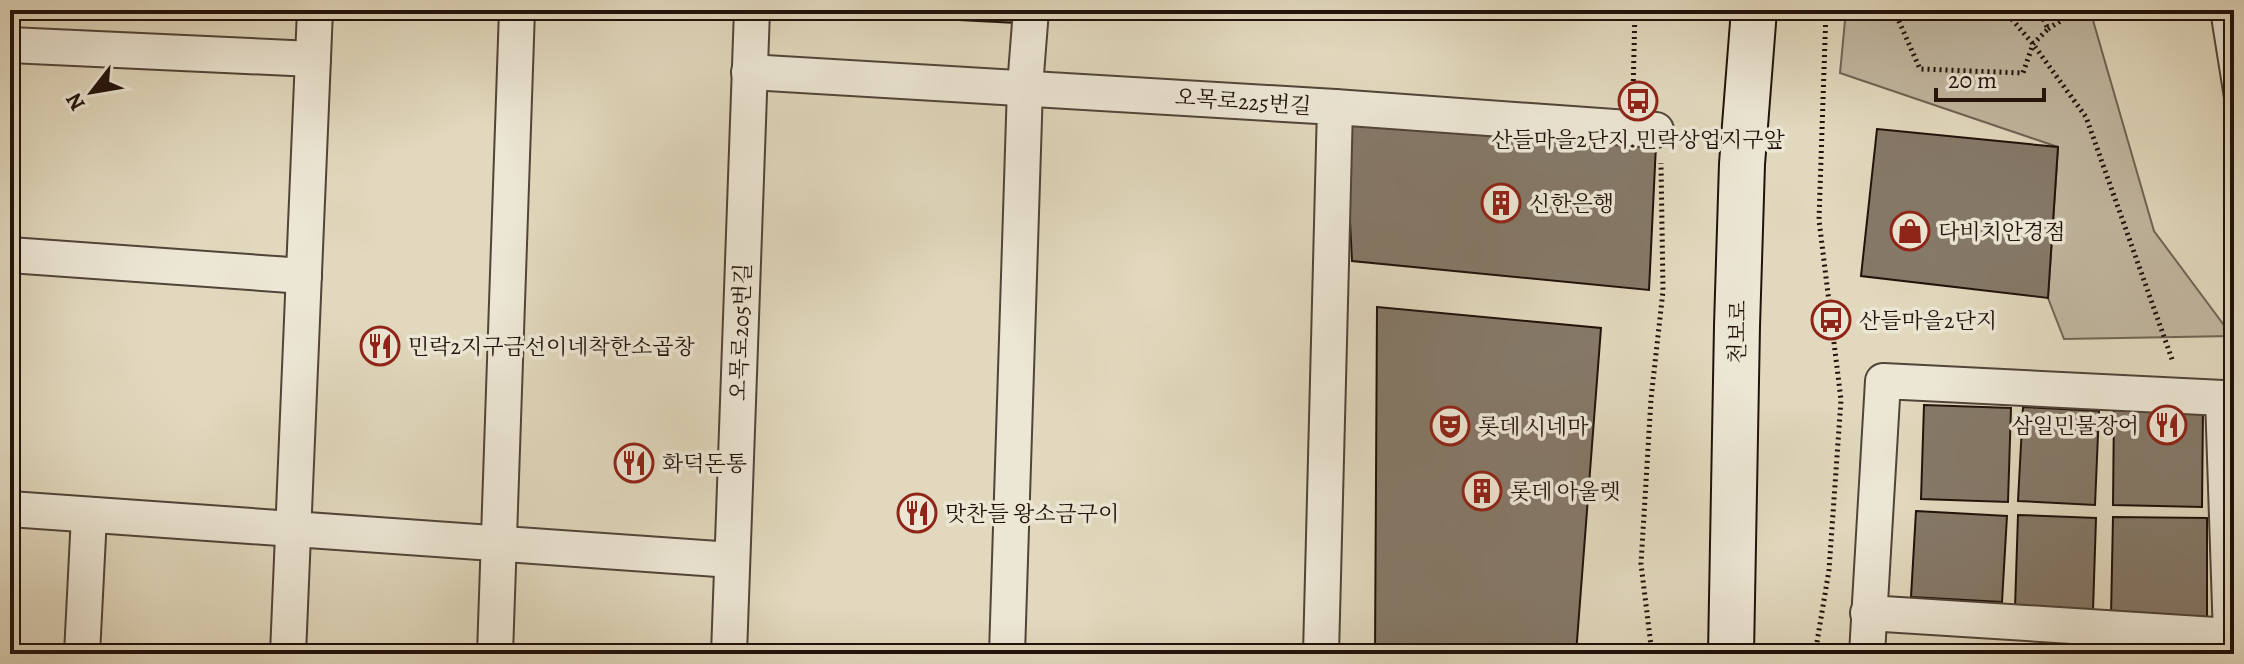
<svg xmlns="http://www.w3.org/2000/svg" width="2244" height="664" viewBox="0 0 2244 664" font-family="Alegreya,'Noto Serif KR',serif">
<rect width="100%" height="100%" fill="#e1d8bd"/>
<filter id="stains"><feTurbulence type="fractalNoise" baseFrequency=".0025" numOctaves="4"/><feColorMatrix values="0 0 0 0 .2 0 0 0 0 .09 0 0 0 0 .02 0 0 0 .5 -.17"/></filter>
<radialGradient id="worn" r=".72"><stop offset=".6" stop-color="#630" stop-opacity="0"/><stop offset="1" stop-color="#630" stop-opacity=".3"/></radialGradient>
<polygon fill="#c0b69f" stroke="#706455" stroke-width="2" points="1846,10 2090,10 2154,231 2232,336 2064,339 2048,298 2058,147 1840,73"/>
<g fill="#857968" stroke="#21120b" stroke-width="2">
<polygon points="842,10 1017,10 1016,23 842,14"/>
<polygon points="1345,122 1656,145 1649,290 1352,261"/>
<polygon points="1877,129 2058,147 2048,298 1861,276"/>
<polygon points="1377,307 1601,328 1576,654 1375,654"/>
<polygon points="1924,405 2011,408 2008,502 1921,499"/>
<polygon points="2023,407 2099,411 2095,505 2018,501"/>
<polygon points="2114,407 2203,409 2202,507 2113,505"/>
<polygon points="1916,511 2007,516 2002,602 1911,597"/>
<polygon points="2018,515 2096,518 2093,611 2015,608"/>
<polygon points="2113,517 2207,518 2207,617 2111,616"/>
</g>
<g fill="none" stroke-linecap="round" stroke-linejoin="round">
<defs>
<polyline id="lane" points="2219,10 2234,104"/>
<g id="street">
<polyline points="10,45 313,59"/>
<polyline points="749,72 1335,107 1321,654"/>
<polyline points="1335,107 1656,130"/>
<polyline points="10,255 304,276"/>
<polyline points="10,509 732,560"/>
<polyline points="1868,613 2231,636"/>
<polyline points="82,654 89,516"/>
<polyline points="288,654 315,10"/>
<polyline points="495,654 517,10"/>
<polyline points="729,654 752,10"/>
<polyline points="1007,654 1025,87 1031,10"/>
<polyline points="1867,654 1883,381 2223,398 2231,636 2234,651"/>
</g>
<polyline id="secondary" points="1731,654 1737,326 1742,164 1754,10"/>
</defs>
<use href="#lane" stroke="#514438" stroke-width="20"/>
<use href="#street" stroke="#514438" stroke-width="38"/>
<use href="#secondary" stroke="#21120b" stroke-width="48"/>
<g stroke="#21120b" stroke-width="5" stroke-dasharray="2 4" stroke-linecap="butt">
<polyline points="1894,10 1920,69 2023,73 2033,44 2048,29 2039,10"/>
<polyline points="2004,10 2033,44 2086,117 2173,362"/>
<polyline points="2048,29 2077,10"/>
<polyline points="1633,93 1635,10"/>
<polyline points="1652,654 1641,564 1651,399 1663,291 1661,163"/>
<polyline points="1815,654 1829,570 1841,400 1819,220 1826,10"/>
</g>
<use href="#lane" stroke="#ece6d4" stroke-width="16"/>
<use href="#street" stroke="#ece6d4" stroke-width="34"/>
<use href="#secondary" stroke="#ece6d4" stroke-width="44"/>
</g>
<defs>
<symbol id="bus-ring" viewBox="-11 -11 22 22"><circle r="9.5" fill="#ece6d4" stroke="#8f2418" stroke-width="1.5"/><path d="M-5-6H5V4H4V6H2V4H-2V6H-4V4H-5ZM-3.5-4V0h7V-4ZM-3.5 1.2v1.5H-2V1.2ZM2 1.2v1.5H3.5V1.2Z" fill="#8f2418"/></symbol>
<symbol id="building-ring" viewBox="-11 -11 22 22"><circle r="9.5" fill="#ece6d4" stroke="#8f2418" stroke-width="1.5"/><path d="M-4-6H4V6H1V3H-1V6H-4ZM-2.5-4.3h1.7v1.8h-1.7ZM.8-4.3h1.7v1.8H.8ZM-2.5-1h1.7V.8h-1.7ZM.8-1h1.7V.8H.8Z" fill="#8f2418"/></symbol>
<symbol id="shop-ring" viewBox="-11 -11 22 22"><circle r="9.5" fill="#ece6d4" stroke="#8f2418" stroke-width="1.5"/><path d="M-5-2.5h2.3a2.7 3.5 0 0 1 5.4 0H5L5.5 6h-11ZM-1.5-2.5h3a1.5 2.3 0 0 0-3 0Z" fill="#8f2418"/></symbol>
<symbol id="restaurant-ring" viewBox="-11 -11 22 22"><circle r="9.5" fill="#ece6d4" stroke="#8f2418" stroke-width="1.5"/><path d="M-5-6h1v4h1v-4h1v4h1v-4h1v5L-1.5 .5V6h-2V.5L-5-1ZM5-6V6H3V1.5H1.5Q1.5-4 5-6Z" fill="#8f2418"/></symbol>
<symbol id="theatre-ring" viewBox="-11 -11 22 22"><circle r="9.5" fill="#ece6d4" stroke="#8f2418" stroke-width="1.5"/><path d="M-5-5.5Q0-4 5-5.5V0Q5 5 0 6Q-5 5-5 0ZM-3.3-2.5H-1v1.5H-3.3ZM1-2.5H3.3v1.5H1ZM-2.8 1Q0 5.5 2.8 1Z" fill="#8f2418"/></symbol>
</defs>
<g fill-rule="evenodd">
<use href="#bus-ring" x="1616" y="79" width="44" height="44"/>
<use href="#building-ring" x="1479" y="181" width="44" height="44"/>
<use href="#shop-ring" x="1888" y="209" width="44" height="44"/>
<use href="#bus-ring" x="1809" y="298" width="44" height="44"/>
<use href="#restaurant-ring" x="358" y="324" width="44" height="44"/>
<use href="#restaurant-ring" x="2145" y="403" width="44" height="44"/>
<use href="#theatre-ring" x="1428" y="404" width="44" height="44"/>
<use href="#restaurant-ring" x="612" y="441" width="44" height="44"/>
<use href="#building-ring" x="1460" y="469" width="44" height="44"/>
<use href="#restaurant-ring" x="895" y="491" width="44" height="44"/>
</g>
<g text-anchor="middle" stroke-width="7" stroke-linejoin="round" paint-order="stroke">
<g font-size="22" fill="#21120b" stroke="#ece6d4">
<text transform="translate(1243 101) rotate(4)" y="8">오목로225번길</text>
<text transform="translate(740 332) rotate(-88)" y="8">오목로205번길</text>
<text transform="translate(1737 332) rotate(-89)" y="8">천보로</text>
</g>
<g font-size="22" fill="#21120b" stroke="#ece6d4" text-anchor="start">
<text x="1638" y="147" text-anchor="middle">산들마을2단지.민락상업지구앞</text>
<text x="1529" y="211">신한은행</text>
<text x="1938" y="239">다비치안경점</text>
<text x="1859" y="328">산들마을2단지</text>
<text x="408" y="354">민락2지구금선이네착한소곱창</text>
<text x="2139" y="433" text-anchor="end">삼일민물장어</text>
<text x="1478" y="434">롯데 시네마</text>
<text x="662" y="471">화덕돈통</text>
<text x="1510" y="499">롯데 아울렛</text>
<text x="945" y="521">맛찬들 왕소금구이</text>
</g>
</g>
<rect width="2244" height="664" fill="none" stroke="#e1d8bd" stroke-width="40"/>
<rect x="12" y="12" width="2220" height="640" fill="none" stroke="#21120b" stroke-width="4"/>
<rect x="20" y="20" width="2204" height="624" fill="none" stroke="#21120b" stroke-width="2"/>
<g transform="translate(92 92) rotate(239)" stroke="#ece6d4" stroke-width="6" paint-order="stroke">
<path d="M0-6L14 30L0 20L-14 30Z" fill="#21120b"/>
<text y="-12" font-size="22" font-weight="bold" text-anchor="middle" fill="#21120b">N</text>
</g>
<path d="M1936 88v12h108v-12" fill="none" stroke="#21120b" stroke-width="4"/>
<text x="1948" y="88" font-size="24" fill="#21120b" stroke="#ece6d4" stroke-width="6" paint-order="stroke">20 m</text>
<rect width="100%" height="100%" filter="url(#stains)"/>
<rect width="100%" height="100%" fill="url(#worn)"/>
</svg>
